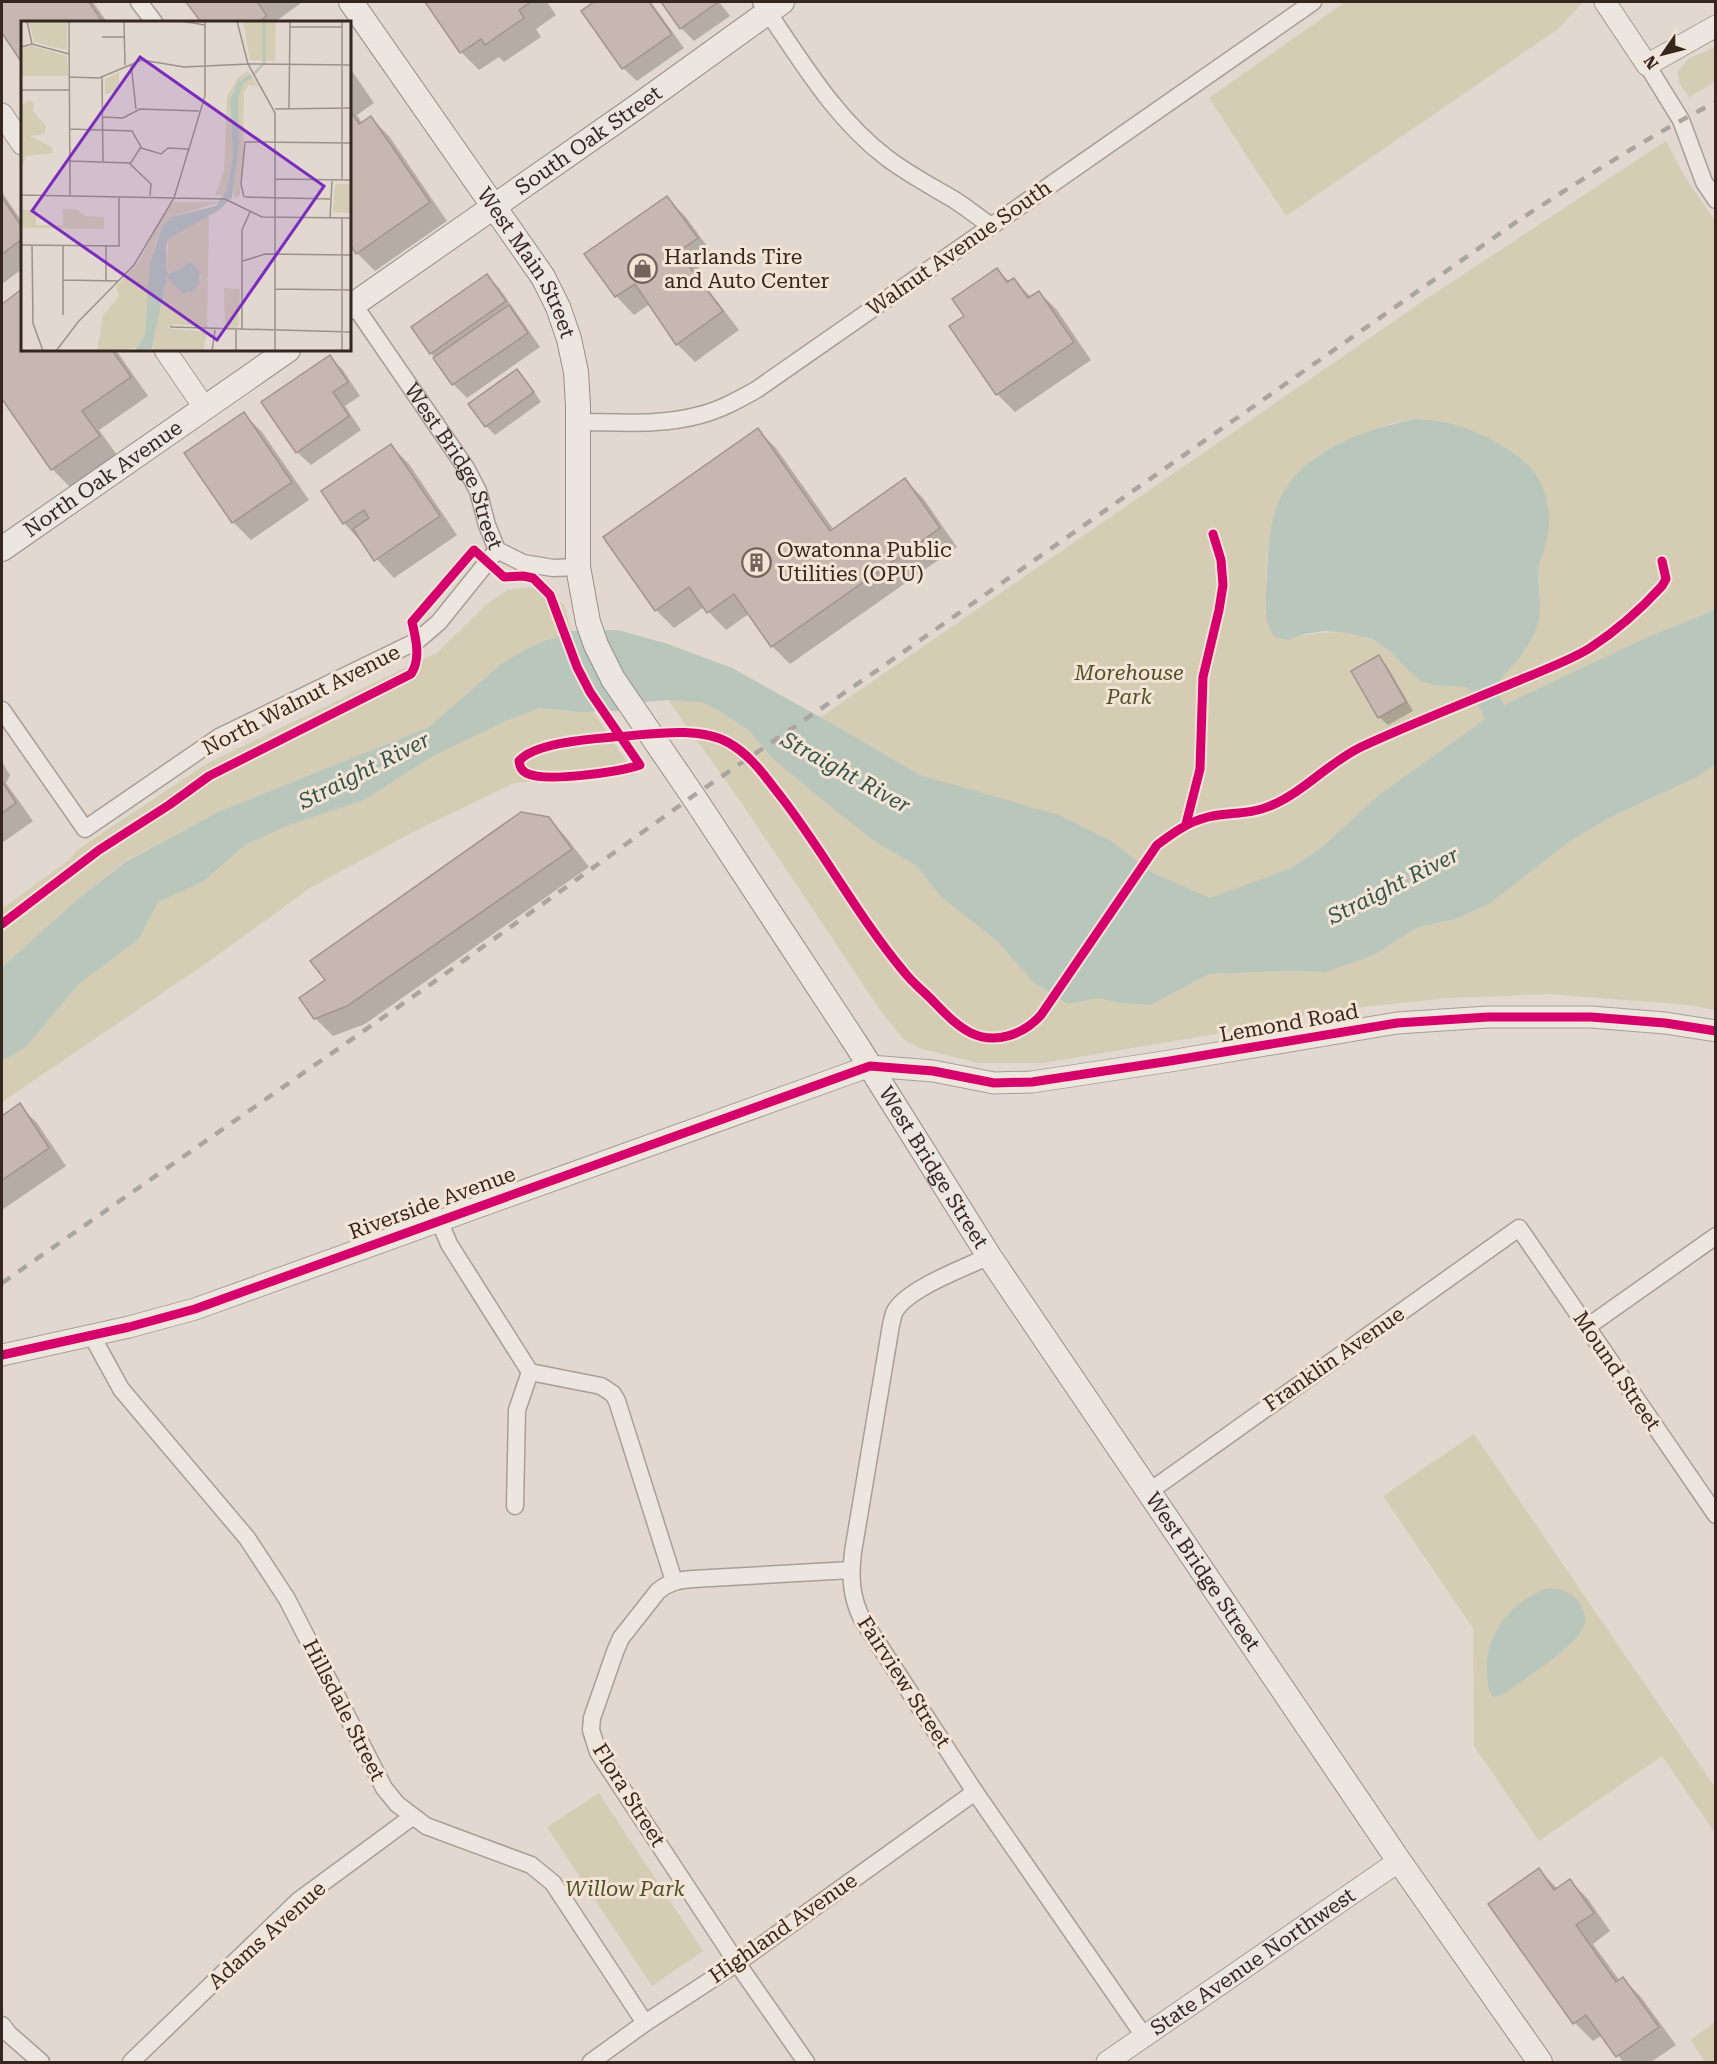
<svg xmlns="http://www.w3.org/2000/svg" width="1717" height="2064" viewBox="0 0 1717 2064" font-family="'Roboto Serif',serif">
<rect width="100%" height="100%" fill="#e2d8cf"/>
<g fill="#d4ccb3">
<polygon points="1345,2 1583,2 1558,29 1286,216 1209,98"/>
<polygon points="1715,47 1715,82 1689,97 1679,83 1678,72 1688,59"/>
<path d="M1666 141 1685 177 1715 221V610L1643 639 1504 705 1498 694V682L1504 672 1515 662 1540 609 1539 570 1542 559 1447 422 1417 419 1390 424 1333 446 1315 457 1273 521 1267 554 1265 614 1287 640C1321 629 1361 627 1390 651 1402 661 1406 669 1422 677 1427 680 1433 684 1438 685 1450 686 1466 682 1474 693 1479 700 1481 711 1485 719L1380 794 1321 848 1289 869 1211 899 1153 873 1113 842 966 789 920 775 821 717 1426 299Z"/>
<polygon points="529,587 564,604 571,631 530,647 501,664 429,727 218,812 125,861 78,899 2,967 2,909 69,860 77,850 206,764 438,652 487,604 507,590"/>
<polygon points="668,700 701,702 718,710 748,730 774,760 837,812 877,843 917,866 940,896 998,942 1033,982 1068,1004 1098,998 1118,1003 1151,1005 1209,974 1287,971 1326,972 1374,955 1418,927 1456,919 1489,904 1570,841 1611,817 1699,776 1715,764 1715,1010 1690,1005 1548,994 1450,998 1324,1011 1215,1034 1044,1063 978,1063 922,1049 904,1040 880,1010 743,805"/>
<polygon points="540,708 562,711 593,711 635,775 514,783 413,832 310,888 208,962 2,1102 2,1061 26,1047 79,984 139,939 158,902 204,881 245,845 289,825 364,800 433,756 508,720"/>
<polygon points="1474,1434 1715,1787 1715,1833 1662,1756 1539,1841 1474,1746 1473,1628 1383,1496"/>
<polygon points="599,1793 703,1951 652,1986 547,1827"/>
<polygon points="1715,2022 1715,2062 1705,2062 1690,2040"/>
</g>
<g fill="#b9c6bb">
<path d="M1416 419C1427 420 1438 420 1448 423 1476 430 1508 446 1528 465 1542 479 1549 501 1549 520 1550 538 1542 551 1539 569 1537 587 1543 605 1538 623 1534 637 1524 652 1515 663 1500 679 1492 683 1504 705L1643 639 1715 610V764L1699 776 1611 817 1570 841 1489 904 1456 919 1418 927 1374 955 1326 972 1287 971 1209 974 1151 1005 1118 1003 1098 998 1068 1004 1033 982 998 942 940 896 917 866 877 843 837 812 774 760 748 730 718 710 701 702 668 700 633 703 618 711 578 712 540 708 508 720 433 756 364 800 289 825 245 845 204 881 158 902 139 939 79 984 26 1047 2 1061V967L78 899 125 862 218 812 429 727 501 664 530 647 571 631 618 630 668 644 732 668 831 723 920 775 1059 815 1113 842 1153 873 1210 898 1289 869 1321 848 1380 794 1485 719 1473 692 1466 687 1436 685 1421 681 1408 670 1390 651 1372 639 1347 633 1325 631 1305 634 1288 640 1274 637C1262 618 1266 596 1267 574 1268 548 1270 517 1283 493 1309 447 1368 429 1416 419Z"/>
<path d="M1548 1588C1561 1589 1573 1592 1580 1604 1585 1612 1588 1621 1582 1630 1570 1651 1522 1680 1502 1695L1493 1697C1488 1690 1488 1683 1487 1674 1484 1634 1512 1601 1548 1588Z"/>
</g>
<g fill="#0003">
<polygon points="2,2 93,2 107,22 22,22 22,60 2,30"/>
<polygon points="188,2 301,2 301,3 275,22 203,22"/>
<polygon points="426,2 547,2 556,15 536,29 541,37 504,62 499,57 479,70 461,52"/>
<polygon points="597,2 651,2 684,48 637,81 623,68 583,11"/>
<polygon points="663,2 719,2 730,16 694,41 681,28"/>
<polygon points="350,68 374,103 357,115 362,123 371,118 389,136 447,221 375,271 357,253 350,242"/>
<polygon points="2,192 22,222 22,269 2,284"/>
<polygon points="667,198 685,216 715,257 694,271 739,330 695,362 677,344 650,304 634,315 616,296 586,254"/>
<polygon points="997,270 1010,282 1014,280 1032,298 1039,292 1057,310 1091,360 1015,412 997,394 951,327 966,316"/>
<polygon points="487,276 500,289 540,347 467,398 453,384 431,353"/>
<polygon points="22,291 22,350 116,350 148,396 99,430 117,455 70,487 52,469 2,397 2,305"/>
<polygon points="330,357 343,370 360,396 345,406 361,430 311,465 297,452"/>
<polygon points="517,371 526,380 541,402 495,435 486,426"/>
<polygon points="244,414 262,432 309,500 251,540 233,522"/>
<polygon points="758,430 776,448 834,530 905,480 923,498 957,547 790,664 772,646 750,613 726,630 704,607 674,628 656,610 605,537"/>
<polygon points="391,446 409,464 457,535 394,578 344,523"/>
<polygon points="1379,657 1387,666 1413,711 1388,725 1379,717"/>
<polygon points="2,762 10,775 6,783 33,821 2,843"/>
<polygon points="548,818 566,837 589,867 365,1024 333,1036 315,1018"/>
<polygon points="19,1105 37,1123 66,1166 2,1210 2,1118"/>
<polygon points="1539,1870 1557,1888 1570,1881 1588,1899 1610,1931 1593,1944 1620,1981 1623,1979 1641,1997 1676,2045 1651,2062 1623,2062 1602,2035 1593,2041 1575,2023 1491,1904"/>
</g>
<g fill="#c6b7b0" stroke="#a2948f" stroke-width="1.5">
<polygon points="2,2 89,2 103,22 22,22 22,63 2,33"/>
<polygon points="186,2 259,2 258,3 267,16 258,22 201,22"/>
<polygon points="425,2 531,2 519,10 524,18 485,45 481,39 460,53"/>
<polygon points="594,2 649,2 672,34 622,69 581,11"/>
<polygon points="661,2 718,2 680,29"/>
<polygon points="350,110 359,124 371,116 430,202 356,254 350,244"/>
<polygon points="667,196 698,238 678,252 723,311 676,345 635,284 615,297 584,254"/>
<polygon points="2,197 22,227 22,239 2,254"/>
<polygon points="997,268 1007,282 1014,278 1028,298 1039,291 1074,342 996,395 949,326 964,316 952,299"/>
<polygon points="487,274 506,301 430,354 411,327"/>
<polygon points="22,289 22,350 112,350 131,377 82,411 100,436 51,470 2,399 2,304"/>
<polygon points="509,305 528,333 452,385 433,358"/>
<polygon points="330,355 348,382 333,392 349,416 296,453 261,402"/>
<polygon points="517,369 534,392 485,427 468,404"/>
<polygon points="244,412 292,482 232,523 184,453"/>
<polygon points="758,428 830,531 905,478 940,528 771,647 734,594 707,613 689,587 655,611 603,537"/>
<polygon points="391,444 440,516 374,561 353,529 369,518 364,510 343,524 321,491"/>
<polygon points="1379,655 1406,702 1378,718 1351,671"/>
<polygon points="2,781 16,803 2,813"/>
<polygon points="521,812 549,817 572,849 347,1006 314,1019 299,998 325,980 310,961"/>
<polygon points="20,1103 49,1148 2,1180 2,1116"/>
<polygon points="1539,1868 1554,1890 1570,1879 1594,1913 1576,1925 1616,1982 1623,1977 1659,2027 1616,2057 1586,2015 1573,2024 1488,1904"/>
</g>
<g fill="none" stroke-linecap="round" stroke-linejoin="round">
<defs>
<g id="minor">
<polyline points="139,2 154,22"/>
<path d="M761 2C799 57 833 117 887 158 908 174 931 186 953 199 966 207 978 217 991 226"/>
<polyline points="1647,65 1681,120 1704,182 1716,200"/>
<path id="s1" d="M350 299 466 468 478 491 487 525 497 550 523 563 553 568 578 567"/>
<path d="M578 422C617 422 661 426 700 415 720 410 738 400 756 390L1313 2"/>
<polyline points="2,710 85,829 219,737 417,641 439,622 497,550"/>
<polyline points="439,1220 449,1244 530,1372 601,1386 613,1394 617,1401 674,1581"/>
<path d="M989 1256C965 1268 908 1288 895 1311 893 1315 892 1321 891 1325L853 1552C850 1577 851 1597 862 1619L975 1792 1144 2036"/>
<polyline points="1587,1327 1716,1236"/>
<polyline points="92,1336 121,1389 247,1538 287,1599 384,1788 397,1804 426,1826 531,1865 553,1883 645,2023"/>
<polyline points="1150,1491 1519,1228 1716,1515"/>
<polyline points="515,1506 517,1410 530,1372"/>
<polyline points="2,2025 9,2034 41,2062"/>
<polyline points="131,2062 298,1901 412,1817"/>
<polyline points="591,2062 645,2023 737,1963 975,1792"/>
<path d="M806 2062 737 1963 598 1752 591 1730 592 1718 615 1652 621 1638 658 1591C669 1582 679 1580 693 1579L851 1570"/>
</g>
<g id="tertiary">
<polyline points="1605,2 1647,65 1716,26"/>
<polyline points="2,114 22,144"/>
<polyline points="165,350 204,407"/>
<polyline points="2,1355 129,1327 195,1309 870,1066 933,1071 994,1083 1032,1082 1170,1061 1397,1023 1488,1017 1591,1017 1665,1023 1716,1031"/>
<path id="s2" d="M1107 2062 1399 1861"/>
</g>
<g id="secondary">
<path id="s3" d="M351 2 543 277 558 307 569 339 576 372 578 406V567L588 622 596 645 613 679 693 796 856 1044 989 1256 1399 1861 1540 2062"/>
<path id="s4" d="M350 307 635 108 782 2"/>
<path id="s5" d="M2 549 288 350"/>
</g>
</defs>
<use href="#minor" stroke="#a89e98" stroke-width="19"/>
<use href="#tertiary" stroke="#a89e98" stroke-width="23"/>
<use href="#secondary" stroke="#978e88" stroke-width="26"/>
<use href="#minor" stroke="#ebe6e0" stroke-width="16"/>
<use href="#tertiary" stroke="#ebe6e0" stroke-width="21"/>
<use href="#secondary" stroke="#ebe6e0" stroke-width="24"/>
<path stroke="#aba5a0" stroke-width="4.5" stroke-dasharray="10 10" stroke-linecap="butt" d="M2 1283 431 984 693 796 882 667 1522 218C1586 177 1649 136 1716 102"/>
<defs>
<g id="cycleway">
<polyline points="1186,824 1200,769 1203,677 1219,610 1223,585 1221,560 1213,534"/>
<path d="M2 924 99 850 169 805 209 776 411 674C421 659 416 639 412 622L474 550 504 577 523 576 533 578 550 595 577 667 590 692 640 765C618 772 545 783 526 773 521 770 520 767 519 761 534 743 589 739 613 737 648 735 698 725 729 743 752 756 766 778 782 798 825 854 859 918 905 973 912 982 922 990 930 998 943 1011 955 1025 971 1033 996 1045 1024 1034 1041 1015L1157 845C1173 833 1188 822 1208 817 1229 812 1250 815 1270 806 1304 792 1328 763 1361 747 1413 723 1467 702 1520 680 1543 670 1569 661 1590 648 1616 631 1641 609 1662 586L1666 579 1662 561"/>
<polyline points="2,1355 129,1327 195,1309 870,1066 933,1071 994,1083 1032,1082 1170,1061 1397,1023 1488,1017 1591,1017 1665,1023 1716,1031"/>
</g>
</defs>
<use href="#cycleway" stroke="#f3e4d6" stroke-width="13"/>
<use href="#cycleway" stroke="#d6006c" stroke-width="9"/>
</g>
<defs>
<symbol id="shop-ring" viewBox="-11 -11 22 22"><circle r="9.5" fill="#f3e4d6" stroke="#72645d" stroke-width="1.5"/><path d="M-5-2.5h2.3a2.7 3.5 0 0 1 5.4 0H5L5.5 6h-11ZM-1.5-2.5h3a1.5 2.3 0 0 0-3 0Z" fill="#72645d"/></symbol>
<symbol id="building-ring" viewBox="-11 -11 22 22"><circle r="9.5" fill="#f3e4d6" stroke="#72645d" stroke-width="1.5"/><path d="M-4-6H4V6H1V3H-1V6H-4ZM-2.5-4.3h1.7v1.8h-1.7ZM.8-4.3h1.7v1.8H.8ZM-2.5-1h1.7V.8h-1.7ZM.8-1h1.7V.8H.8Z" fill="#72645d"/></symbol>
</defs>
<g fill-rule="evenodd">
<use href="#shop-ring" x="626" y="252" width="33" height="33"/>
<use href="#building-ring" x="740" y="546" width="33" height="33"/>
</g>
<g text-anchor="middle" stroke-width="6" stroke-linejoin="round" paint-order="stroke">
<g font-size="21" fill="#362620" stroke="#f3e4d6">
<text dy="7" stroke="none"><textPath href="#s4" startOffset="291">South Oak Street</textPath></text>
<text transform="translate(959 248) rotate(-35)" y="7">Walnut Avenue South</text>
<text dy="7" stroke="none"><textPath href="#s3" startOffset="315">West Main Street</textPath></text>
<text dy="7" stroke="none"><textPath href="#s1" startOffset="198">West Bridge Street</textPath></text>
<text dy="7" stroke="none"><textPath href="#s5" startOffset="123">North Oak Avenue</textPath></text>
<text transform="translate(301 700) rotate(-27)" y="7">North Walnut Avenue</text>
<text transform="translate(1289 1023) rotate(-10)" y="7">Lemond Road</text>
<text dy="7" stroke="none"><textPath href="#s3" startOffset="1334">West Bridge Street</textPath></text>
<text transform="translate(432 1203) rotate(-20)" y="7">Riverside Avenue</text>
<text transform="translate(1334 1359) rotate(-35)" y="7">Franklin Avenue</text>
<text transform="translate(1617 1371) rotate(56)" y="7">Mound Street</text>
<text dy="7" stroke="none"><textPath href="#s3" startOffset="1820">West Bridge Street</textPath></text>
<text transform="translate(904 1682) rotate(57)" y="7">Fairview Street</text>
<text transform="translate(344 1710) rotate(63)" y="7">Hillsdale Street</text>
<text transform="translate(629 1795) rotate(58)" y="7">Flora Street</text>
<text transform="translate(783 1928) rotate(-35)" y="7">Highland Avenue</text>
<text transform="translate(267 1935) rotate(-42)" y="7">Adams Avenue</text>
<text dy="7" stroke="none"><textPath href="#s2" startOffset="177">State Avenue Northwest</textPath></text>
</g>
<g font-size="21" fill="#362620" stroke="#f3e4d6" text-anchor="start">
<text x="664" y="264">Harlands Tire<tspan x="664" dy="24">and Auto Center</tspan></text>
<text x="777" y="557">Owatonna Public<tspan x="777" dy="24">Utilities (OPU)</tspan></text>
</g>
<g font-size="21" font-style="italic" fill="#505129" stroke="#f3e4d6">
<text x="1129" y="680">Morehouse<tspan x="1129" dy="24">Park</tspan></text>
<text x="625" y="1896">Willow Park</text>
</g>
<g font-size="22" font-style="italic" fill="#31554a" stroke="#f3e4d6">
<text transform="translate(364 770) rotate(-27)" y="8">Straight River</text>
<text transform="translate(846 772) rotate(29)" y="8">Straight River</text>
<text transform="translate(1393 885) rotate(-27)" y="8">Straight River</text>
</g>
</g>
<g transform="translate(21 21)">
<rect width="330" height="330" fill="#e2d8cf"/>
<path d="M8 0H46V29L13 21ZM222 0H255L254 40 229 39ZM11 25 46 35 47 55H0V27ZM227 50 229 53 216 62 209 77 212 134 206 169 203 174H194L203 150 206 75 217 57ZM98 51V67L84 74V58ZM232 57 237 65 228 64 223 70 222 136 219 174 214 178 211 158 218 123 217 78 222 62ZM9 79 13 83 12 90 25 105 23 113 9 115 31 126 32 132 5 135 0 149V84ZM314 163H330V192L312 191ZM154 181H199L151 196 141 206 132 229 124 313 116 327 76 330 82 294 98 275 95 266 117 242 147 186ZM42 188H55L65 195 83 196V208L1 207 0 189H15V204H42ZM188 194 186 306 154 303 146 307 186 311 182 330H131L146 256 166 273 180 257 177 247 168 240 160 248 146 253 147 218ZM203 267 219 268 217 308 204 307Z" fill="#d4ccb3"/>
<path d="M229 53 232 57 222 62 217 78 218 123 211 177 198 189 147 218 145 226 146 253 160 248 168 240 179 249 178 263 172 270 162 273 146 256 131 328 114 330 124 313 129 242 141 206 151 196 195 185 206 169 212 134 209 78 216 62Z" fill="#b9c6bb"/>
<path fill="none" stroke="#b9c6bb" stroke-width="3" d="M232 54 243 42V0"/>
<path fill="none" stroke="#9d9189" stroke-width="1.5" d="M6 0 11 23M48 0 49 174M103 0 104 44M160 0 184 4M216 0 227 43 254 92V330M321 0V159M269 6H321M81 16H104M0 26 11 23 48 33M110 43 115 88M227 43 330 44M48 56 78 57 121 39 163 46 227 43M81 56 82 140M0 69H49M268 87 269 0M254 88 330 87M82 96 102 97 119 88 178 90M49 108 111 110 120 126 109 143M120 127 140 133 147 127 167 128M49 140 108 142 130 163 129 175M254 158 330 159M0 174 204 178 241 196 330 197M223 176 220 163 224 121 330 122M224 176 309 178M309 197 311 160M0 224 98 225V177M11 224 12 302 22 330M85 224V260M222 240 244 233 330 234M42 259 98 260M254 268 330 269M42 294V224M149 306 330 311M221 309V209L229 191M35 330 57 301 113 244 153 177 184 75V0M191 330 194 309M215 330V309M321 330V197"/>
<path fill="#7b2cbf" fill-opacity="0.15" stroke="#7b2cbf" stroke-width="3" d="M119 36 303 165 196 319 11 190Z"/>
<rect width="330" height="330" fill="none" stroke="#362620" stroke-width="3"/>
</g>
<rect width="1717" height="2064" fill="none" stroke="#362620" stroke-width="6"/>
<g transform="translate(1663 54) rotate(235)" stroke="#f3e4d6" stroke-width="4.5" paint-order="stroke">
<path d="M0-4.5L10 22L0 15L-10 22Z" fill="#362620"/>
<text y="-9" font-size="16" font-weight="bold" text-anchor="middle" fill="#362620">N</text>
</g>
</svg>
